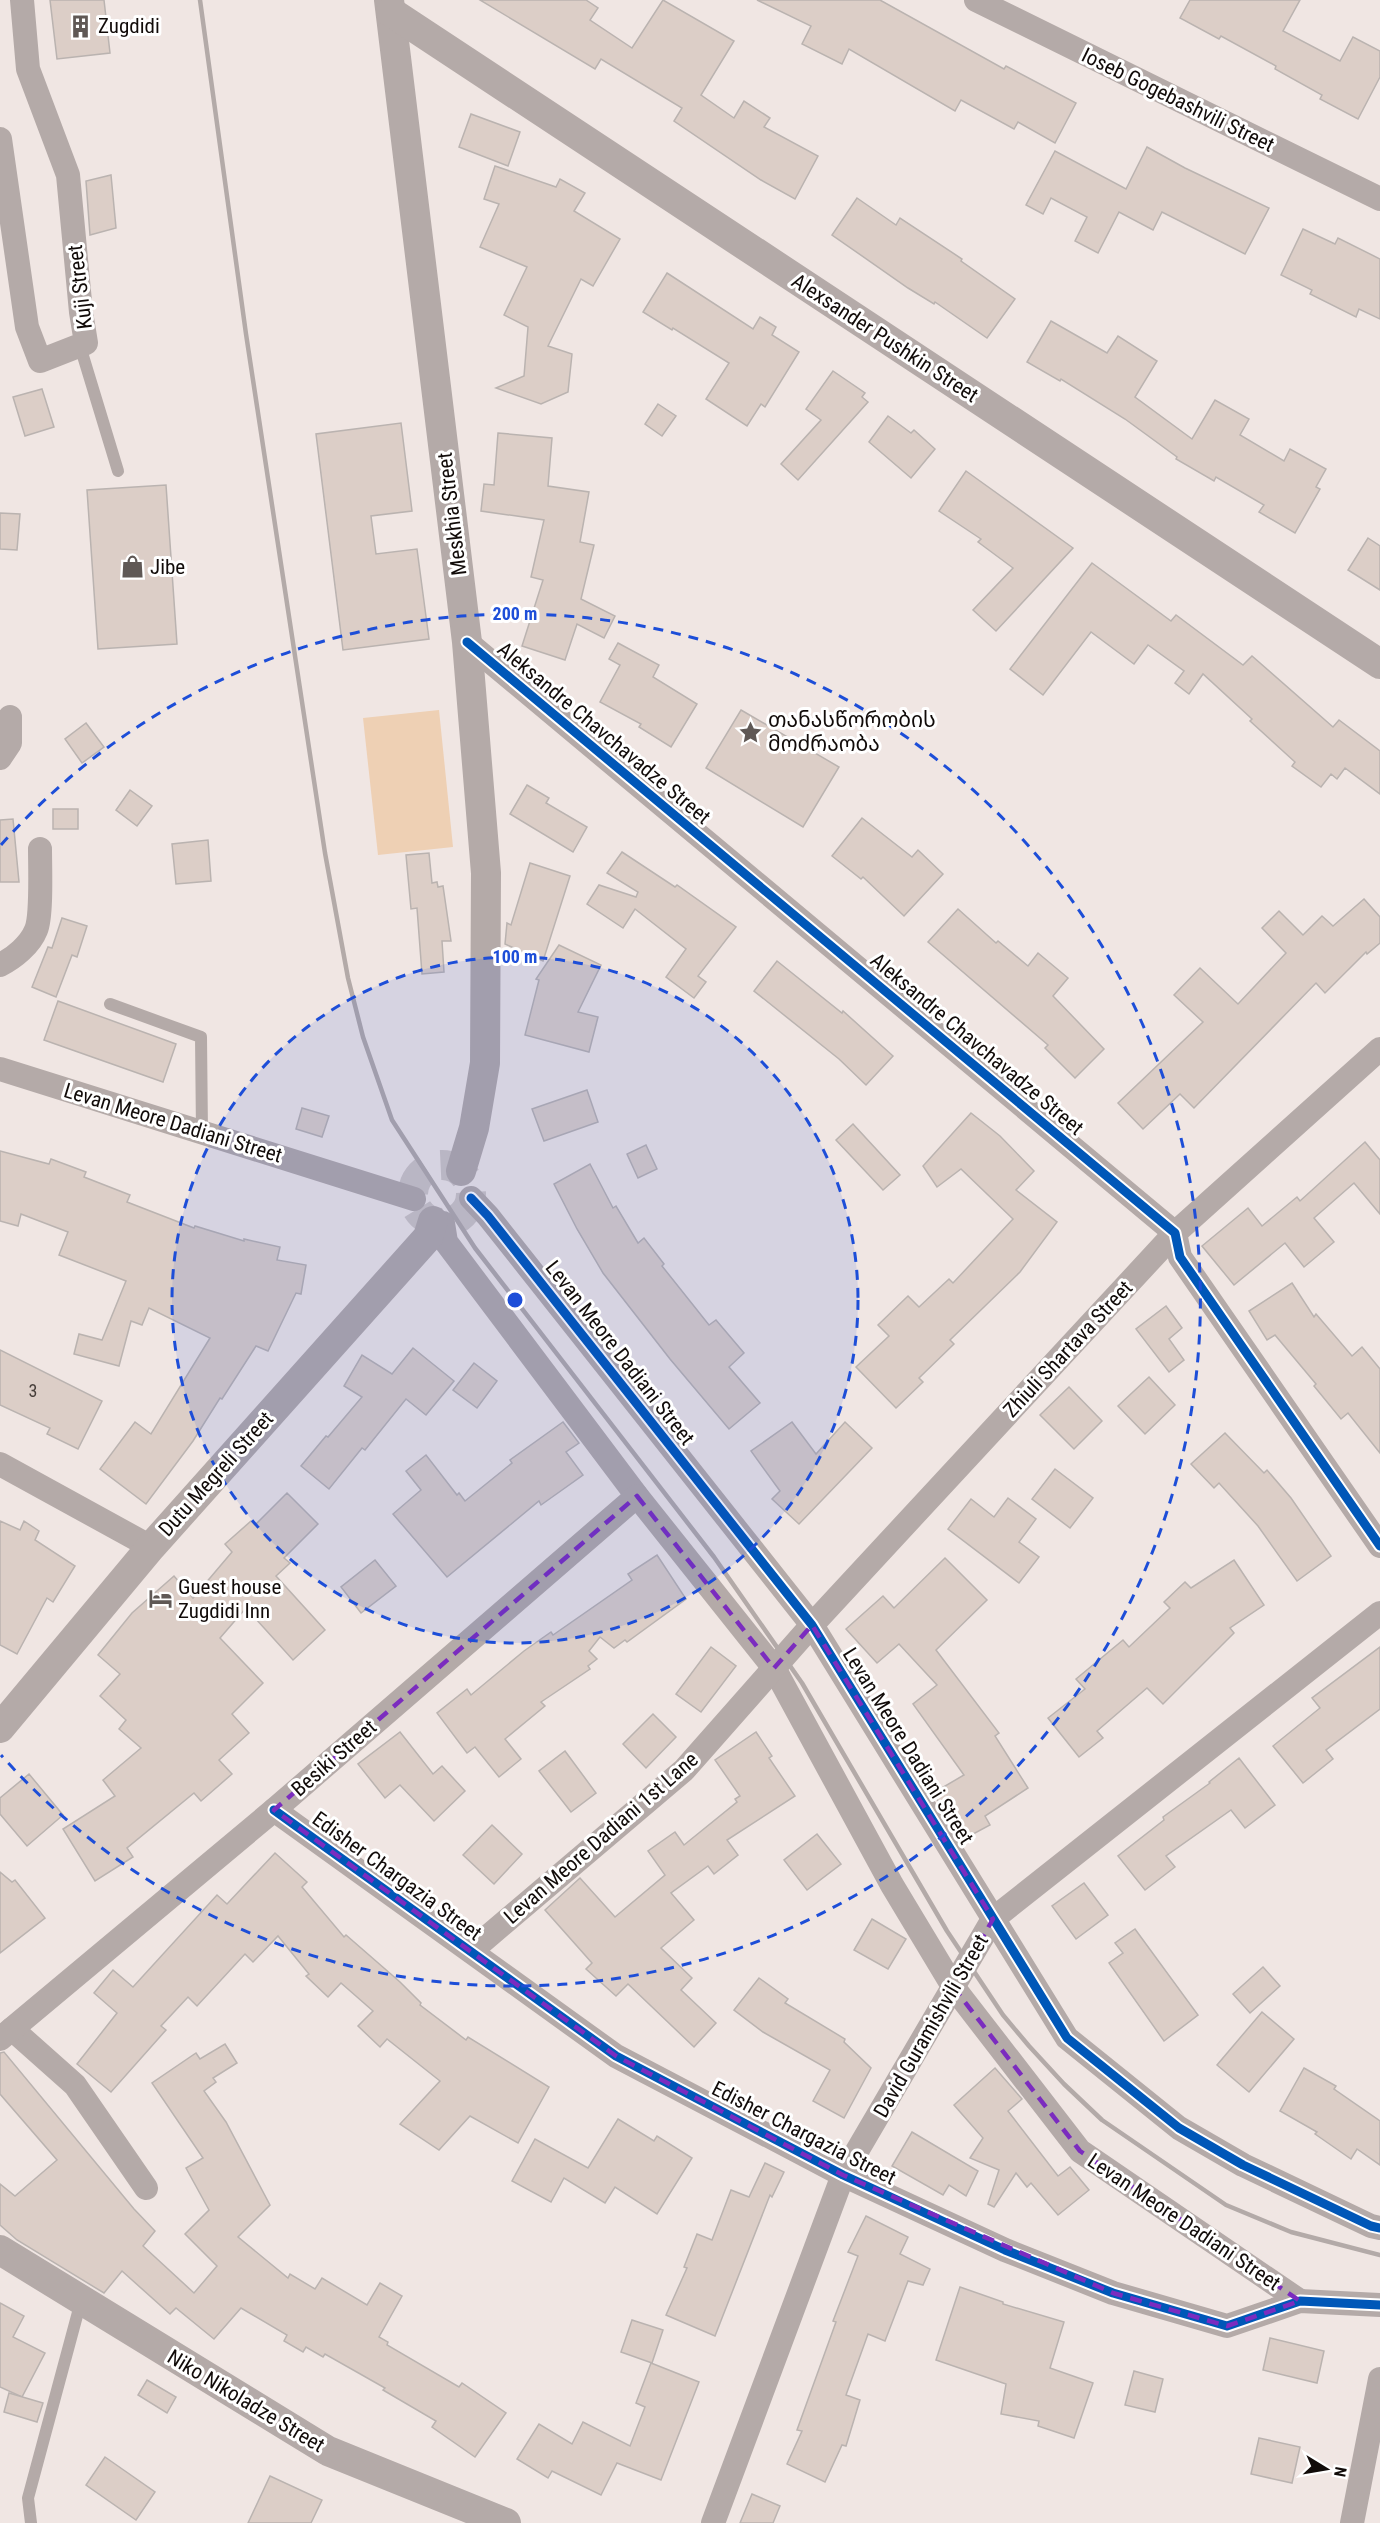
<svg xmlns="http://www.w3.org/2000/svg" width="1380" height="2523" viewBox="0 0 1380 2523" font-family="'Roboto Condensed','Noto Sans Georgian',sans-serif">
<rect width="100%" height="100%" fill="#f0e6e3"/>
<polygon fill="#eed0b4" points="439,710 453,847 378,855 363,718"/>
<g fill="#dccec7" stroke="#bab3b0" stroke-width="1.5">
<polygon points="50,0 104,0 110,53 57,59"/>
<polygon points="480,0 586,0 598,8 590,20 632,48 663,0 734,41 701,95 734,118 744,101 770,118 764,127 818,156 795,199 761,180 674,121 682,108 601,59 595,69"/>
<polygon points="757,0 880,0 1004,69 1006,66 1076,103 1055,143 1018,122 1014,129 961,100 955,111 849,49 842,64 802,44 811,26"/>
<polygon points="1190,0 1300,0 1283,31 1340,61 1353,37 1380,51 1380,77 1358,119 1320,99 1322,95 1275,69 1276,66 1221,36 1219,39 1180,18"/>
<polygon points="471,114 520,132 508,166 459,147"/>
<polygon points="1147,147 1185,168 1269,208 1245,254 1162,212 1153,230 1119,212 1098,253 1075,241 1087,217 1051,198 1043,214 1026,205 1055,151 1126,189"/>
<polygon points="495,166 556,187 560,179 585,193 574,211 620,239 593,286 581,279 548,346 572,354 568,392 541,404 496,388 524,376 528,327 504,315 527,267 480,247 499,204 484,199"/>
<polygon points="111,175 116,228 90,235 86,181"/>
<polygon points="857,198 896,225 900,218 962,259 961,261 1015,299 987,338 935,302 934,304 908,288 832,235"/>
<polygon points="1303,229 1335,244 1338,238 1380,259 1380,319 1359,309 1356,317 1310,294 1312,290 1281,275"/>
<polygon points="667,273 753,329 760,317 776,327 772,335 799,352 765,407 761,404 747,426 706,399 729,363 673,328 672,330 643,312"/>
<polygon points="1051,321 1107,353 1118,336 1157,361 1135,397 1192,439 1215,400 1249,419 1240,435 1284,461 1290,449 1326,469 1316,487 1320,489 1295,533 1259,512 1264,505 1216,477 1214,481 1176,459 1177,457 1125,419 1061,379 1060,381 1027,362"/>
<polygon points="833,371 865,393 862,397 868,402 798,480 781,464 821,420 806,409"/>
<polygon points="42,389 54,427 25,436 13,397"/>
<polygon points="658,404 676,416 662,436 645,424"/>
<polygon points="888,416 911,433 914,430 935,449 911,478 869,442"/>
<polygon points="401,423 412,511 371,516 376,554 417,549 429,639 343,650 316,434"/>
<polygon points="498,433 552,438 548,486 589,492 580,542 594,545 581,599 615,616 604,638 577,624 565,660 522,646 543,580 531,577 544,520 481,511 484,484 494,485"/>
<polygon points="966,471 1073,548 996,631 973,610 1013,568 978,542 981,539 939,511"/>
<polygon points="166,485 177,644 98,649 87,490"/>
<polygon points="0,513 20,514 17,550 0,549"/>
<polygon points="1368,538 1380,546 1380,590 1348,570"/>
<polygon points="1092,563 1171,621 1176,615 1243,665 1252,656 1333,727 1339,720 1380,751 1380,794 1345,768 1337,779 1331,774 1321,787 1292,766 1295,762 1250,721 1252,719 1203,674 1189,694 1175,683 1184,671 1148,645 1134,664 1091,632 1043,695 1010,669"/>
<polygon points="618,643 659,665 653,677 697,704 671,747 639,727 641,724 600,702 620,665 609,659"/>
<polygon points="741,710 839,767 803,827 706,768"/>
<polygon points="86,723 104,747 82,763 65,739"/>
<polygon points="527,785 549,798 546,803 587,827 573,852 510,814"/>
<polygon points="130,790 152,806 137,826 116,810"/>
<rect x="53" y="809" width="25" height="20"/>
<polygon points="862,818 912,857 918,850 943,874 904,916 863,877 861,879 832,856"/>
<polygon points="13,819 19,882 0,882 0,820"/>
<polygon points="208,840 211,881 176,884 172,844"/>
<polygon points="622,852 675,887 677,885 736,927 698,976 706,982 694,998 666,977 686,949 635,909 623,928 587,904 599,885 636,897 638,892 607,873"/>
<polygon points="429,853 432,883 437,882 438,887 443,886 451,941 442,941 444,972 422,974 417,908 411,909 406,855"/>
<polygon points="530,863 570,876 543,961 505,944 507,923 511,925"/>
<polygon points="1364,899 1380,917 1380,943 1367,954 1366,952 1325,993 1316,983 1194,1108 1180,1094 1143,1129 1118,1103 1203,1022 1174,995 1200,968 1238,1004 1286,953 1262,928 1279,911 1303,935 1322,916 1333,926"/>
<polygon points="958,909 996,943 998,941 1028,966 1038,953 1068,978 1053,996 1104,1049 1075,1078 1045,1048 1048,1045 928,942"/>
<polygon points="62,918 87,926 77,957 72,955 56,997 32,987 48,947 52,948"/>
<polygon points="559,945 601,965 578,1012 598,1017 589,1052 525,1035 539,980 536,979"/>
<polygon points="777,961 842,1013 843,1011 893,1056 866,1085 839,1059 754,991"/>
<polygon points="58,1001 176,1044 163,1082 44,1040"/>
<polygon points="587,1090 598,1122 544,1141 532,1109"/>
<polygon points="302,1108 329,1116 322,1137 296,1129"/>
<polygon points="971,1113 1000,1136 1034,1171 1016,1190 1057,1222 1020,1272 950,1340 954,1344 919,1378 923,1382 896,1408 856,1367 889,1336 878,1325 908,1296 919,1307 949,1279 953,1283 1013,1219 961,1169 937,1187 923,1166"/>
<polygon points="853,1124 900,1175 883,1190 836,1140"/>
<polygon points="1365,1142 1380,1160 1380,1214 1354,1183 1314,1218 1334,1242 1304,1267 1285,1243 1234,1285 1202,1246 1248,1208 1262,1226 1297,1197 1300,1201"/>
<polygon points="646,1145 657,1169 638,1178 627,1154"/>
<polygon points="0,1151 49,1164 51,1159 86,1172 84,1177 130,1195 127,1202 194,1228 195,1226 244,1241 244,1239 280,1247 277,1260 306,1265 301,1294 296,1293 268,1351 256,1346 222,1399 220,1398 193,1441 146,1504 100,1469 135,1422 151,1434 210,1338 149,1308 142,1325 131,1321 119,1366 74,1354 79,1334 102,1340 126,1281 59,1255 68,1232 21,1214 18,1226 0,1221"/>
<polygon points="590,1164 613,1208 616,1206 638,1243 644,1238 664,1264 662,1266 709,1325 716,1320 744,1353 729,1367 760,1403 729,1429 670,1359 603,1273 577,1229 554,1184"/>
<polygon points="1292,1283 1314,1317 1316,1314 1352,1356 1362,1347 1380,1369 1380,1453 1348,1413 1341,1419 1314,1386 1316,1384 1275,1335 1267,1340 1249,1311"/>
<polygon points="1166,1306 1182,1328 1169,1339 1184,1360 1169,1372 1136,1329"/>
<polygon points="413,1348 454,1381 426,1415 406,1399 365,1450 362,1448 329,1489 301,1466 326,1436 328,1437 362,1397 344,1386 362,1355 392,1374"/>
<polygon points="0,1350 102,1401 78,1449 47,1434 50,1428 0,1405"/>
<polygon points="474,1363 497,1381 477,1408 453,1390"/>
<polygon points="1149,1377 1175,1405 1145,1434 1118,1406"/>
<polygon points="1069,1387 1102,1421 1074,1449 1040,1415"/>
<polygon points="563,1422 579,1443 566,1452 583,1475 541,1505 539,1501 447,1577 393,1514 421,1490 406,1471 426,1455 457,1495 459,1493 465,1501 512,1463 510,1460"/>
<polygon points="792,1422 816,1454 845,1422 872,1448 799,1524 772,1499 780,1491 751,1451"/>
<polygon points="1225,1433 1264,1473 1267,1470 1291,1498 1331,1556 1297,1581 1258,1526 1219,1483 1214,1488 1191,1464"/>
<polygon points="1055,1469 1093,1498 1070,1528 1032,1499"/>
<polygon points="287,1493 318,1524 284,1558 290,1563 276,1576 325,1630 293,1660 246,1608 220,1638 263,1683 232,1714 249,1733 219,1760 232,1774 201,1801 194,1793 127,1848 133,1857 95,1881 63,1829 115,1796 103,1780 141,1748 119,1729 126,1720 100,1696 120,1674 98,1655 132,1613 174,1576 193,1598 232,1552 225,1544 251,1521 255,1525"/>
<polygon points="1008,1498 1036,1519 1019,1542 1039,1557 1019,1583 948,1529 971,1499 994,1517"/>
<polygon points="0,1521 20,1530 24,1521 39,1531 35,1540 75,1566 53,1602 47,1598 17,1654 0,1645"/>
<polygon points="657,1555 686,1599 627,1642 625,1640 614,1648 600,1637 589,1651 597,1659 588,1666 590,1669 541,1702 545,1706 505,1739 521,1759 499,1777 475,1747 467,1753 437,1713 467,1689 471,1695 524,1651 551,1632 553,1635 632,1580 628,1574"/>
<polygon points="945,1558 987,1600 936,1650 999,1733 995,1736 1028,1788 985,1816 990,1825 962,1840 933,1793 964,1775 913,1704 937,1685 899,1644 877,1663 846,1629 883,1596 894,1608"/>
<polygon points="375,1560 396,1586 361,1613 341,1587"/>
<polygon points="1234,1560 1264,1605 1230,1628 1234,1633 1163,1704 1147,1688 1097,1731 1103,1738 1079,1757 1048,1718 1085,1689 1076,1679 1123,1640 1129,1647 1170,1608 1164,1602 1185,1582 1191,1588"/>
<polygon points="711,1647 736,1666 701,1712 676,1694"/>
<polygon points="1380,1647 1380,1709 1326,1750 1333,1759 1303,1783 1273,1746 1320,1708 1312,1698"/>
<polygon points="653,1714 676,1737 646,1768 623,1744"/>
<polygon points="400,1732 433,1774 442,1766 465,1791 434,1821 400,1785 385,1798 358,1764"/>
<polygon points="756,1732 772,1756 769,1758 795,1796 727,1840 738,1855 714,1874 708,1866 671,1893 694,1920 661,1948 692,1978 681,1990 716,2023 694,2047 628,1984 616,1996 586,1969 592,1963 545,1910 580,1878 615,1917 665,1875 648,1851 675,1832 684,1845 737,1802 735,1799 740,1796 715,1760"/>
<polygon points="565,1751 596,1793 571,1812 539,1771"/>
<polygon points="1239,1758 1275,1805 1245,1828 1231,1810 1166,1856 1175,1867 1145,1890 1118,1856 1164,1820 1163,1817 1210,1783 1209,1782"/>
<polygon points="29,1774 63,1815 27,1846 0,1814 0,1798"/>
<polygon points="492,1825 522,1854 494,1884 463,1855"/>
<polygon points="817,1834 841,1864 807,1890 784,1860"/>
<polygon points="275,1853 307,1882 302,1887 344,1937 346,1935 400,1982 421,2003 420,2005 466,2040 468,2037 549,2087 518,2143 470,2116 439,2150 400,2124 440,2081 387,2039 380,2047 358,2026 373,2011 341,1983 328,1997 306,1976 309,1974 278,1936 253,1962 245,1954 197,2006 188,1997 161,2026 166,2030 111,2092 77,2064 117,2013 94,1993 113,1970 133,1987 217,1895 227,1904"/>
<polygon points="0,1872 12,1882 15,1880 45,1918 0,1953"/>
<polygon points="1084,1883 1108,1915 1076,1939 1052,1906"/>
<polygon points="872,1919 906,1939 888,1969 854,1950"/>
<polygon points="1135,1929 1198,2015 1164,2041 1109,1963 1123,1953 1115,1943"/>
<polygon points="1263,1967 1280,1986 1250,2013 1233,1994"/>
<polygon points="759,1978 788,1999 785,2003 845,2039 844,2042 871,2068 844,2118 813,2101 830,2070 763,2032 734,2010"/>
<polygon points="1262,2012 1294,2039 1249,2092 1217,2065"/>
<polygon points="225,2044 237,2063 213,2078 216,2082 204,2091 226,2122 270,2205 238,2237 288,2278 290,2274 315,2289 322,2278 367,2305 380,2283 402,2296 379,2337 388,2342 387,2345 459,2387 462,2383 506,2413 475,2457 432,2427 436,2421 383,2390 385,2388 325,2354 323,2357 306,2347 303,2352 284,2341 287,2335 241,2308 214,2339 176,2308 170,2314 122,2271 104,2293 17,2240 0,2225 0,2184 15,2196 57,2160 0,2094 0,2053 4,2052 134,2209 155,2231 143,2246 194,2293 217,2266 185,2234 209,2210 186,2168 203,2158 152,2083 196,2053 200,2059"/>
<polygon points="995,2068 1022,2099 1008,2111 1058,2176 1070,2167 1089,2190 1058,2215 1031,2183 1027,2187 1016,2173 994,2207 988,2204 999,2170 970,2158 983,2138 954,2105"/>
<polygon points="1304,2068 1336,2086 1334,2089 1380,2121 1380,2165 1357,2149 1351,2159 1315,2134 1317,2132 1280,2111"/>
<polygon points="618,2119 654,2141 657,2136 692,2158 657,2214 615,2187 605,2203 564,2178 551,2202 512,2181 535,2139 588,2168"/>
<polygon points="912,2132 978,2171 966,2196 949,2185 943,2195 892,2166"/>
<polygon points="765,2163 784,2172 772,2197 770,2195 715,2336 666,2315 687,2268 684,2267 697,2234 712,2240 731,2190 749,2197"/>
<polygon points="866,2216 908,2237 900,2254 930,2269 923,2285 908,2281 885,2341 868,2334 846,2395 860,2400 846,2446 842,2445 825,2482 787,2464 802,2431 797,2430 836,2322 833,2321 858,2256 848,2252"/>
<polygon points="960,2287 1003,2302 1003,2304 1064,2322 1050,2368 1093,2383 1074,2438 1038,2426 1039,2421 1001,2414 1006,2384 936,2360"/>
<polygon points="0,2303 24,2316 13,2337 45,2353 22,2397 0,2387"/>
<polygon points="632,2320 663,2330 652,2363 621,2352"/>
<polygon points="1270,2338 1324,2351 1317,2383 1263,2370"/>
<polygon points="651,2363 699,2382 661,2480 617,2463 601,2495 552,2471 548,2478 517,2459 539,2424 572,2444 583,2422 630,2446 645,2407 636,2403"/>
<polygon points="1134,2371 1163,2379 1155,2412 1125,2405"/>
<polygon points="147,2380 176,2397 167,2413 138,2395"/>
<polygon points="9,2393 43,2403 37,2422 4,2412"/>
<polygon points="1259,2438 1300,2447 1292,2483 1251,2474"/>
<polygon points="105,2457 155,2492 136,2520 86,2485"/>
<polygon points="270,2476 322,2500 311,2523 248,2523"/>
<polygon points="752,2494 780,2506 773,2523 740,2523"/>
</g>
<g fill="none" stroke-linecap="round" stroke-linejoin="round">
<circle stroke="#cfc5c2" stroke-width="30" stroke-dasharray="30 15" stroke-linecap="butt" cx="442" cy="1194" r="29"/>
<g stroke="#b4aaa8" stroke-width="12">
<polyline points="80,346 118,471"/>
<polyline points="110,1004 201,1037 202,1133"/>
<polyline points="31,2523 28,2498 81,2301"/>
</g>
<g stroke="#b4aaa8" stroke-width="24">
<polyline points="976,0 1380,199"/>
<polyline points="0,139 27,327 40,361 86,343 81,312 68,175 28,69 22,0"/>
<polyline points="467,642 1175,1233 1180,1257 1380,1546"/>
<polyline points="0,758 10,743 10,717"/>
<path d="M0 965C14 958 30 945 36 930 42 916 40 867 40 849"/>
<polyline points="0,1069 414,1199"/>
<polyline points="471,1198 488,1216 812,1625 1067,2038 1179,2128 1243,2165 1371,2226 1380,2228"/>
<polyline points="443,1223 446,1242 637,1496 774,1668 892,1885 954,1988 1080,2151 1300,2301"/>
<polyline points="0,1464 151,1547"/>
<polyline points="274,1810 616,2056 843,2175 1005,2250 1113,2293 1227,2326 1300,2301 1380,2305"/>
<polyline points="471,1951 684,1770 812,1625 1175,1233 1380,1049"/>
<polyline points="12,2029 75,2085 146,2188"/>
<polyline points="0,2039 274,1810 637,1496"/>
<polyline points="713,2523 843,2175 993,1919 1380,1613"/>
<polyline points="1352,2523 1380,2379"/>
</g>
<g stroke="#b4aaa8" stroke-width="30">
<polyline points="389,0 467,642 486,873 485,1063 474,1128 461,1171"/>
<polyline points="391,12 1380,664"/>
<polyline points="0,1728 151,1547 428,1237 433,1221"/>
<polyline points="0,2250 328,2451 506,2523"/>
</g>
<polyline stroke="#b3aaa8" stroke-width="4.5" points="200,0 246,334 325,853 348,978 363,1037 392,1120 475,1248 714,1557 802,1683 947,1931 1003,2015 1029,2046 1064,2084 1102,2120 1226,2205 1291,2232 1380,2255"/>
<defs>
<g id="cycleway">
<polyline points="467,642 1175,1233 1180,1257 1380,1546"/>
<polyline points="471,1198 488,1216 812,1625 1067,2038 1179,2128 1243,2165 1371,2226 1380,2228"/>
<polyline points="274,1810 616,2056 843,2175 1005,2250 1113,2293 1227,2326 1300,2301 1380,2305"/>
</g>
</defs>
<use href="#cycleway" stroke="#fff" stroke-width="13"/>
<use href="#cycleway" stroke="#0057b8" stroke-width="9"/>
</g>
<path fill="none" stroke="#7b2cbf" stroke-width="4.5" stroke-dasharray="12 8" stroke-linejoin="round" d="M637 1496 774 1668 812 1625 993 1919 954 1988 1080 2151 1300 2301 1227 2326 1113 2293 843 2175 616 2056 274 1810Z"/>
<circle cx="515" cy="1300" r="343" fill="#1d4ed8" fill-opacity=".12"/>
<g fill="none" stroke="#1d4ed8" stroke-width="3" stroke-dasharray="10 8">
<circle cx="515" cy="1300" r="343"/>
<path d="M1 845A686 686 0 1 1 1 1755"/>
</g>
<defs>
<symbol id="building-bare" viewBox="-9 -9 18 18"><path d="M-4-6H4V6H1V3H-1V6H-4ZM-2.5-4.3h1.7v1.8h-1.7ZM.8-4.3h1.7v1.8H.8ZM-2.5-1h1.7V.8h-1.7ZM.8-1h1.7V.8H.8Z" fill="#5f5855" stroke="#fff" stroke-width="2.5" paint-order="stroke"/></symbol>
<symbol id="shop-bare" viewBox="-9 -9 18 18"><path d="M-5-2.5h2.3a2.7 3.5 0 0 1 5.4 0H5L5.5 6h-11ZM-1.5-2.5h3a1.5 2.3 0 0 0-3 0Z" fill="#5f5855" stroke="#fff" stroke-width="2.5" paint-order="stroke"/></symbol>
<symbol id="sight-bare" viewBox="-9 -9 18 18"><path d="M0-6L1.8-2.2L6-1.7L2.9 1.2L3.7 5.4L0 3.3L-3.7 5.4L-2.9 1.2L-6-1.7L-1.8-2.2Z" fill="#5f5855" stroke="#fff" stroke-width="2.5" paint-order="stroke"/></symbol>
<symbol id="hotel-bare" viewBox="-9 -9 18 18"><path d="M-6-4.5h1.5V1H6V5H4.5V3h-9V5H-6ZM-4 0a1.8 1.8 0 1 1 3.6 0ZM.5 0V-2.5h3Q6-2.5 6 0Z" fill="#5f5855" stroke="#fff" stroke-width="2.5" paint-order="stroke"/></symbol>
</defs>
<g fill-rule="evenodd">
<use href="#building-bare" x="64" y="10" width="33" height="33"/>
<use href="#shop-bare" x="116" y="550" width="33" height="33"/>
<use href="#sight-bare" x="734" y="716" width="33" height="33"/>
<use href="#hotel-bare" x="144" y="1582" width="33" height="33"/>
</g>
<g text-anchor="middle" stroke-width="6" stroke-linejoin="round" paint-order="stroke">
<g font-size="18" fill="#463e3a">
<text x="33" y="1397">3</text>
</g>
<g font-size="21" fill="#110b09" stroke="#fff" text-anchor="start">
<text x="98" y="33">Zugdidi</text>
<text x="150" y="574">Jibe</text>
<text x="768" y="727">თანასწორობის<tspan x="768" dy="24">მოძრაობა</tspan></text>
<text x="178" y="1594">Guest house<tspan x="178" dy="24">Zugdidi Inn</tspan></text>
</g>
<g font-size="21" fill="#110b09" stroke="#fff">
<text transform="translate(1178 100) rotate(26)" y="7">Ioseb Gogebashvili Street</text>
<text transform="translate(80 287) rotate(-97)" y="7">Kuji Street</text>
<text transform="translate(885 338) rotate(33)" y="7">Alexsander Pushkin Street</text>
<text transform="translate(452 514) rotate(-97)" y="7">Meskhia Street</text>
<text transform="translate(604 733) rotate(40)" y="7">Aleksandre Chavchavadze Street</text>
<text transform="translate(977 1044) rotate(40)" y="7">Aleksandre Chavchavadze Street</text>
<text transform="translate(173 1123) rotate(17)" y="7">Levan Meore Dadiani Street</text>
<text transform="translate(1068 1349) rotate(-47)" y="7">Zhiuli Shartava Street</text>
<text transform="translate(620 1353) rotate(52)" y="7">Levan Meore Dadiani Street</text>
<text transform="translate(216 1474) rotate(-48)" y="7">Dutu Megreli Street</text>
<text transform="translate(908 1746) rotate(58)" y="7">Levan Meore Dadiani Street</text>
<text transform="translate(334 1758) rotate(-41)" y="7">Besiki Street</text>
<text transform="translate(601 1838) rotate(-41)" y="7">Levan Meore Dadiani 1st Lane</text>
<text transform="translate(397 1876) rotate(36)" y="7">Edisher Chargazia Street</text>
<text transform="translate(931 2026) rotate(-60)" y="7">David Guramishvili Street</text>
<text transform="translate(804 2133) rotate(27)" y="7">Edisher Chargazia Street</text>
<text transform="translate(1184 2222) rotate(34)" y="7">Levan Meore Dadiani Street</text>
<text transform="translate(246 2401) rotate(31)" y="7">Niko Nikoladze Street</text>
</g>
</g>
<circle cx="515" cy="1300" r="9" fill="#1d4ed8" stroke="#fff" stroke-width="3"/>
<g font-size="18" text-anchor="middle" font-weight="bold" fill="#1d4ed8" stroke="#fff" stroke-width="6" stroke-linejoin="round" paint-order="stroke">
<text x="515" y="620">200 m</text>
<text x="515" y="963">100 m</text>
</g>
<g transform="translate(1326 2469) rotate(101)" stroke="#ffffff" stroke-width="4.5" paint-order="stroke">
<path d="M0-4.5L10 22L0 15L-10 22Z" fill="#110b09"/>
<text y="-9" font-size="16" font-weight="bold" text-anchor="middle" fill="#110b09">N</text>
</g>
</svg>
